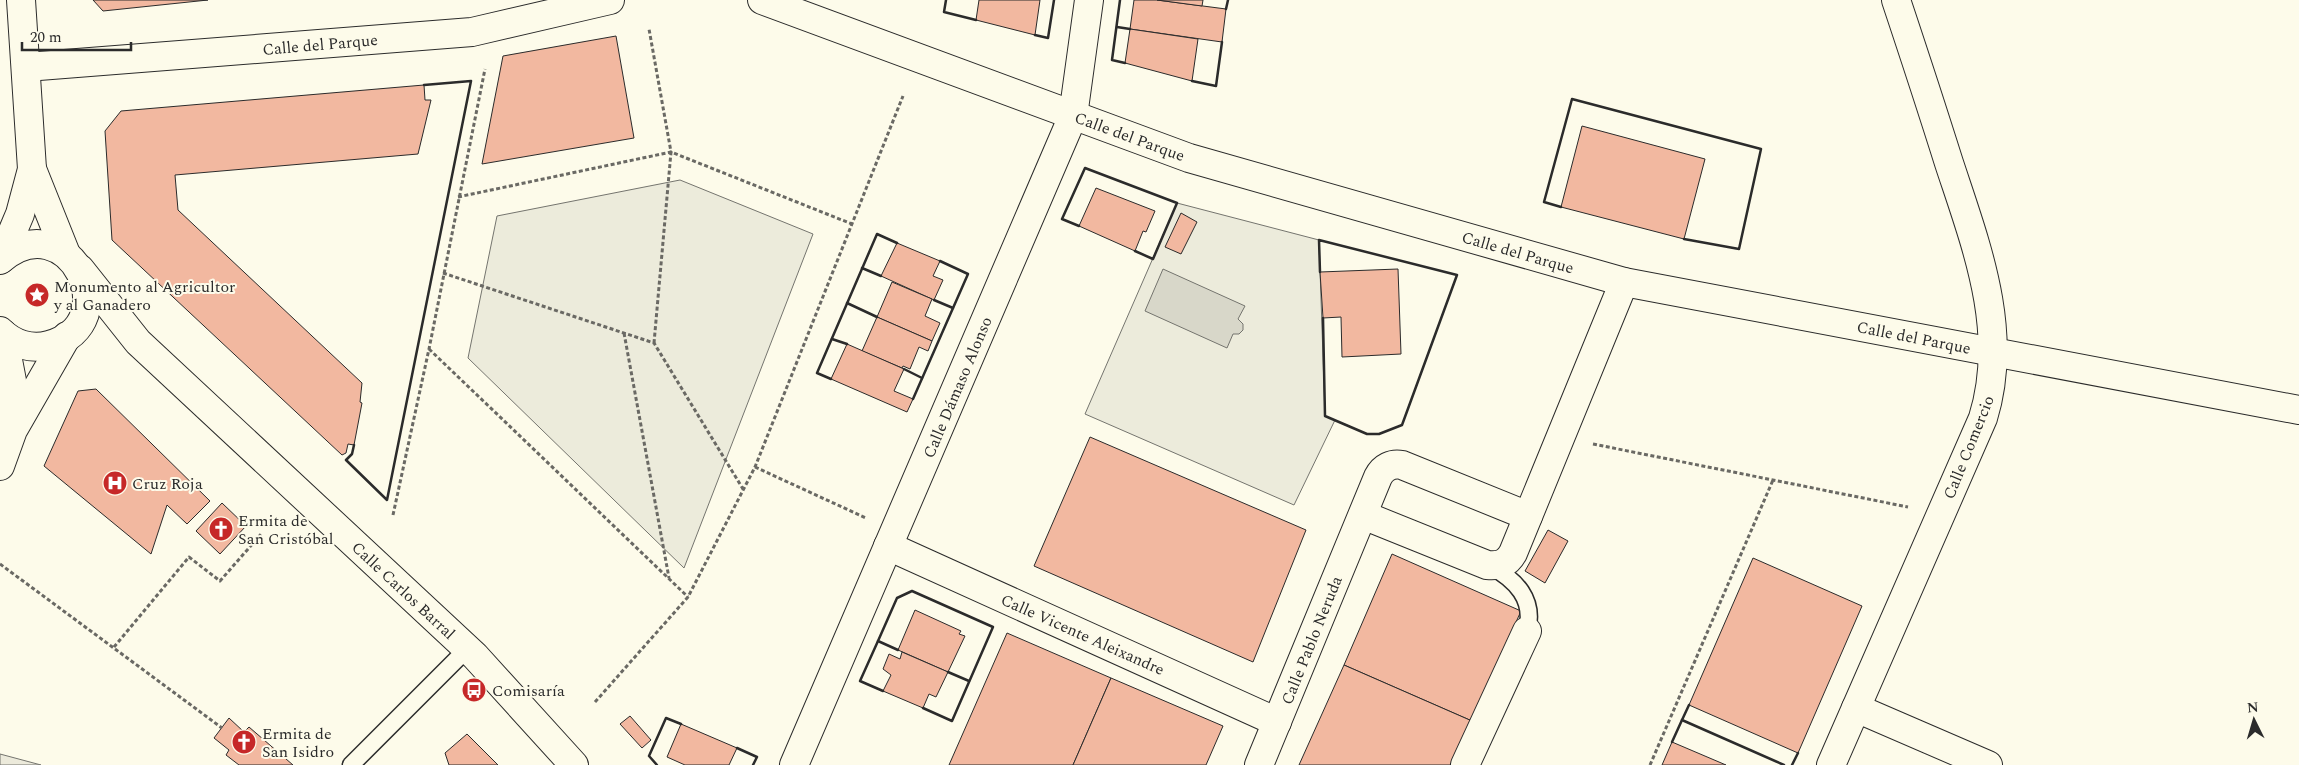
<svg xmlns="http://www.w3.org/2000/svg" width="2299" height="765" viewBox="0 0 2299 765" font-family="Spectral,serif">
<rect width="100%" height="100%" fill="#fdfbea"/>
<g fill="#ecebdb" stroke="#74746e">
<polygon points="680,180 813,234 684,568 468,358 497,216"/>
<polygon points="1177,203 1319,240 1325,416 1335,420 1294,505 1085,414"/>
</g>
<polygon fill="#eceadb" stroke="#74746e" points="0,754 41,765 0,765"/>
<polygon fill="#d8d7c9" stroke="#74746e" points="1163,269 1245,306 1238,319 1243,324 1243,330 1239,334 1233,334 1227,348 1145,311"/>
<g fill="#f2b8a0" stroke="#2b2b2b">
<polygon points="93,0 208,0 103,11"/>
<polygon points="979,0 1040,0 1035,35 976,20"/>
<polygon points="1134,0 1157,0 1226,9 1222,42 1130,29"/>
<polygon points="1157,0 1203,0 1202,6"/>
<polygon points="1130,29 1198,39 1192,81 1125,63"/>
<polygon points="616,36 634,138 482,164 503,56"/>
<polygon points="424,85 425,100 431,100 418,154 175,175 178,210 362,383 360,402 362,403 354,445 348,444 346,453 342,455 112,240 105,131 121,111"/>
<polygon points="1582,126 1705,159 1684,239 1561,207"/>
<polygon points="1096,188 1155,211 1146,232 1143,231 1135,251 1079,226"/>
<polygon points="1181,213 1197,222 1181,254 1165,247"/>
<polygon points="897,243 940,261 933,276 943,280 934,300 881,276"/>
<polygon points="1398,269 1401,354 1342,357 1341,317 1323,318 1320,272"/>
<polygon points="892,282 932,299 925,316 940,323 932,341 877,317"/>
<polygon points="877,317 932,341 928,351 919,347 910,369 903,366 902,368 862,351"/>
<polygon points="847,344 904,369 894,391 913,399 907,412 831,379"/>
<polygon points="96,389 210,501 187,524 167,505 151,554 44,466 78,391"/>
<polygon points="1090,437 1306,530 1253,662 1034,566"/>
<polygon points="222,503 246,526 220,554 196,531"/>
<polygon points="1548,530 1568,541 1545,583 1525,571"/>
<polygon points="1392,554 1521,611 1472,721 1344,665"/>
<polygon points="1753,558 1862,606 1798,753 1689,705"/>
<polygon points="915,610 961,631 959,634 965,636 948,672 898,650"/>
<polygon points="1007,633 1111,678 1073,765 949,765"/>
<polygon points="902,652 948,672 936,697 929,694 923,708 883,691 891,675 883,669 889,654 900,659"/>
<polygon points="1344,665 1472,721 1453,765 1299,765"/>
<polygon points="1111,678 1223,726 1206,765 1073,765"/>
<polygon points="630,716 651,740 642,748 620,724"/>
<polygon points="229,718 244,732 249,727 293,765 239,765 226,755 229,750 214,738"/>
<polygon points="681,724 737,748 729,765 685,765 667,757"/>
<polygon points="467,734 498,765 449,765 445,753"/>
<polygon points="1672,742 1726,765 1662,765"/>
</g>
<g fill="none" stroke-linecap="round" stroke-linejoin="round">
<defs>
<g id="lane">
<path d="M1489 565C1516 580 1535 599 1527 631"/>
<polyline points="351,765 467,649"/>
</g>
<g id="street">
<polyline points="762,0 1189,158 1624,282 2299,410"/>
<polyline points="26,67 472,32 610,0"/>
<polyline points="32,169 66,254"/>
<polyline points="1,259 20,214 32,169 21,0"/>
<path d="M0 260C68 201 129 323 49 345 31 350 13 344 0 331"/>
<polyline points="80,269 138,342 475,656 574,765"/>
<polyline points="3,334 12,381 13,428"/>
<polyline points="0,466 13,430 67,336"/>
<path d="M1363 515 1487 565C1499 566 1507 564 1513 553L1624 282"/>
<polyline points="888,546 1277,722"/>
<polyline points="1856,708 1988,765"/>
<polyline points="794,765 1073,116 1089,0"/>
<path d="M1259 765 1378 477C1383 467 1392 463 1402 465L1528 516"/>
<polyline points="1465,765 1527,631"/>
<path d="M1831 765 1983 418C2010 331 1976 245 1949 163 1932 109 1914 54 1896 0"/>
</g>
</defs>
<use href="#lane" stroke="#2b2b2b" stroke-width="19"/>
<use href="#street" stroke="#2b2b2b" stroke-width="30"/>
<g stroke="#6a6964" stroke-width="3" stroke-dasharray="4 2.5" stroke-linecap="butt">
<polyline points="458,197 671,152 649,29"/>
<polyline points="443,273 654,343 743,489"/>
<polyline points="624,333 669,578"/>
<polyline points="654,343 671,152 852,224"/>
<polyline points="429,349 688,597"/>
<polyline points="1593,444 1908,507"/>
<polyline points="755,467 866,518"/>
<polyline points="393,515 429,349 485,69"/>
<polyline points="0,564 222,728"/>
<polyline points="114,647 189,557 220,581 262,533"/>
<polyline points="595,702 688,597 755,467 903,96"/>
<polyline points="1650,765 1773,480"/>
</g>
<use href="#lane" stroke="#fdfbea" stroke-width="16"/>
<use href="#street" stroke="#fdfbea" stroke-width="28"/>
<g stroke="#2b2b2b" stroke-width="2.5">
<polyline points="946,0 944,12 976,20"/>
<polyline points="1120,0 1112,60 1125,63"/>
<polyline points="1226,9 1228,0"/>
<polyline points="1117,27 1130,29"/>
<polyline points="1035,35 1048,38 1054,0"/>
<polyline points="1192,81 1216,86 1222,42"/>
<polyline points="1561,207 1544,202 1572,99 1761,149 1739,249 1684,239"/>
<polyline points="1079,226 1062,219 1085,168 1177,203 1153,259 1135,251"/>
<polyline points="862,268 881,276"/>
<polyline points="1320,272 1319,240 1457,275 1402,425 1379,434 1367,434 1325,416 1323,318"/>
<polyline points="934,300 953,308"/>
<polyline points="847,303 877,317"/>
<polyline points="832,339 847,344"/>
<polyline points="904,369 922,378"/>
<polyline points="831,379 817,373 877,234 897,243"/>
<polyline points="913,399 968,274 940,261"/>
<polyline points="354,445 352,454 346,460 387,500 471,81 424,85"/>
<polyline points="878,641 860,681 883,691"/>
<polyline points="898,650 878,641 897,598 912,591 993,627 952,721 923,708"/>
<polyline points="948,672 969,681"/>
<polyline points="1689,705 1682,720 1784,765"/>
<polyline points="1672,742 1682,720"/>
<polyline points="737,748 757,757 753,765"/>
<polyline points="657,765 649,756 666,718 681,724"/>
<polyline points="1792,765 1798,753"/>
</g>
</g>
<defs>
<symbol id="sight-disc" viewBox="-11 -11 22 22"><circle r="9.5" fill="#c62828" stroke="#fdfbea"/><path d="M0-6L1.8-2.2L6-1.7L2.9 1.2L3.7 5.4L0 3.3L-3.7 5.4L-2.9 1.2L-6-1.7L-1.8-2.2Z" fill="#fff"/></symbol>
<symbol id="hospital-disc" viewBox="-11 -11 22 22"><circle r="9.5" fill="#c62828" stroke="#fdfbea"/><path d="M-5-5h3v3.5h4V-5h3V5h-3V1.5h-4V5h-3Z" fill="#fff"/></symbol>
<symbol id="church-disc" viewBox="-11 -11 22 22"><circle r="9.5" fill="#c62828" stroke="#fdfbea"/><path d="M-1.2-6h2.4v3.5h3.3v2.4h-3.3V6h-2.4V-.1h-3.3v-2.4h3.3Z" fill="#fff"/></symbol>
<symbol id="bus-disc" viewBox="-11 -11 22 22"><circle r="9.5" fill="#c62828" stroke="#fdfbea"/><path d="M-5-6H5V4H4V6H2V4H-2V6H-4V4H-5ZM-3.5-4V0h7V-4ZM-3.5 1.2v1.5H-2V1.2ZM2 1.2v1.5H3.5V1.2Z" fill="#fff"/></symbol>
</defs>
<g fill-rule="evenodd">
<use href="#sight-disc" x="23" y="281" width="28" height="28"/>
<use href="#hospital-disc" x="101" y="469" width="28" height="28"/>
<use href="#church-disc" x="207" y="515" width="28" height="28"/>
<use href="#bus-disc" x="460" y="676" width="28" height="28"/>
<use href="#church-disc" x="230" y="728" width="28" height="28"/>
</g>
<g text-anchor="middle" stroke-width="4" stroke-linejoin="round" paint-order="stroke">
<g font-size="16" fill="#2b2b2b" stroke="#fdfbea">
<text transform="translate(320 44) rotate(-5)" y="6">Calle del Parque</text>
<text transform="translate(1130 136) rotate(20)" y="6">Calle del Parque</text>
<text transform="translate(1518 252) rotate(16)" y="6">Calle del Parque</text>
<text transform="translate(1914 337) rotate(11)" y="6">Calle del Parque</text>
<text transform="translate(957 387) rotate(-67)" y="6">Calle Dámaso Alonso</text>
<text transform="translate(1968 447) rotate(-68)" y="6">Calle Comercio</text>
<text transform="translate(404 590) rotate(43)" y="6">Calle Carlos Barral</text>
<text transform="translate(1083 634) rotate(24)" y="6">Calle Vicente Aleixandre</text>
<text transform="translate(1311 640) rotate(-68)" y="6">Calle Pablo Neruda</text>
</g>
<g font-size="16" fill="#2b2b2b" stroke="#fdfbea" text-anchor="start">
<text x="54" y="292">Monumento al Agricultor<tspan x="54" dy="18">y al Ganadero</tspan></text>
<text x="132" y="489">Cruz Roja</text>
<text x="238" y="526">Ermita de<tspan x="238" dy="18">San Cristóbal</tspan></text>
<text x="492" y="696">Comisaría</text>
<text x="262" y="739">Ermita de<tspan x="262" dy="18">San Isidro</tspan></text>
</g>
</g>
<g transform="translate(2254 720) rotate(355)" stroke="#fdfbea" stroke-width="4" paint-order="stroke">
<path d="M0-4L9 19L0 12L-9 19Z" fill="#2b2b2b"/>
<text y="-8" font-size="14" font-weight="bold" text-anchor="middle" fill="#2b2b2b">N</text>
</g>
<path d="M22 42v8h109v-8" fill="none" stroke="#2b2b2b" stroke-width="2.5"/>
<text x="30" y="42" font-size="15" fill="#2b2b2b" stroke="#fdfbea" stroke-width="4" paint-order="stroke">20 m</text>
</svg>
